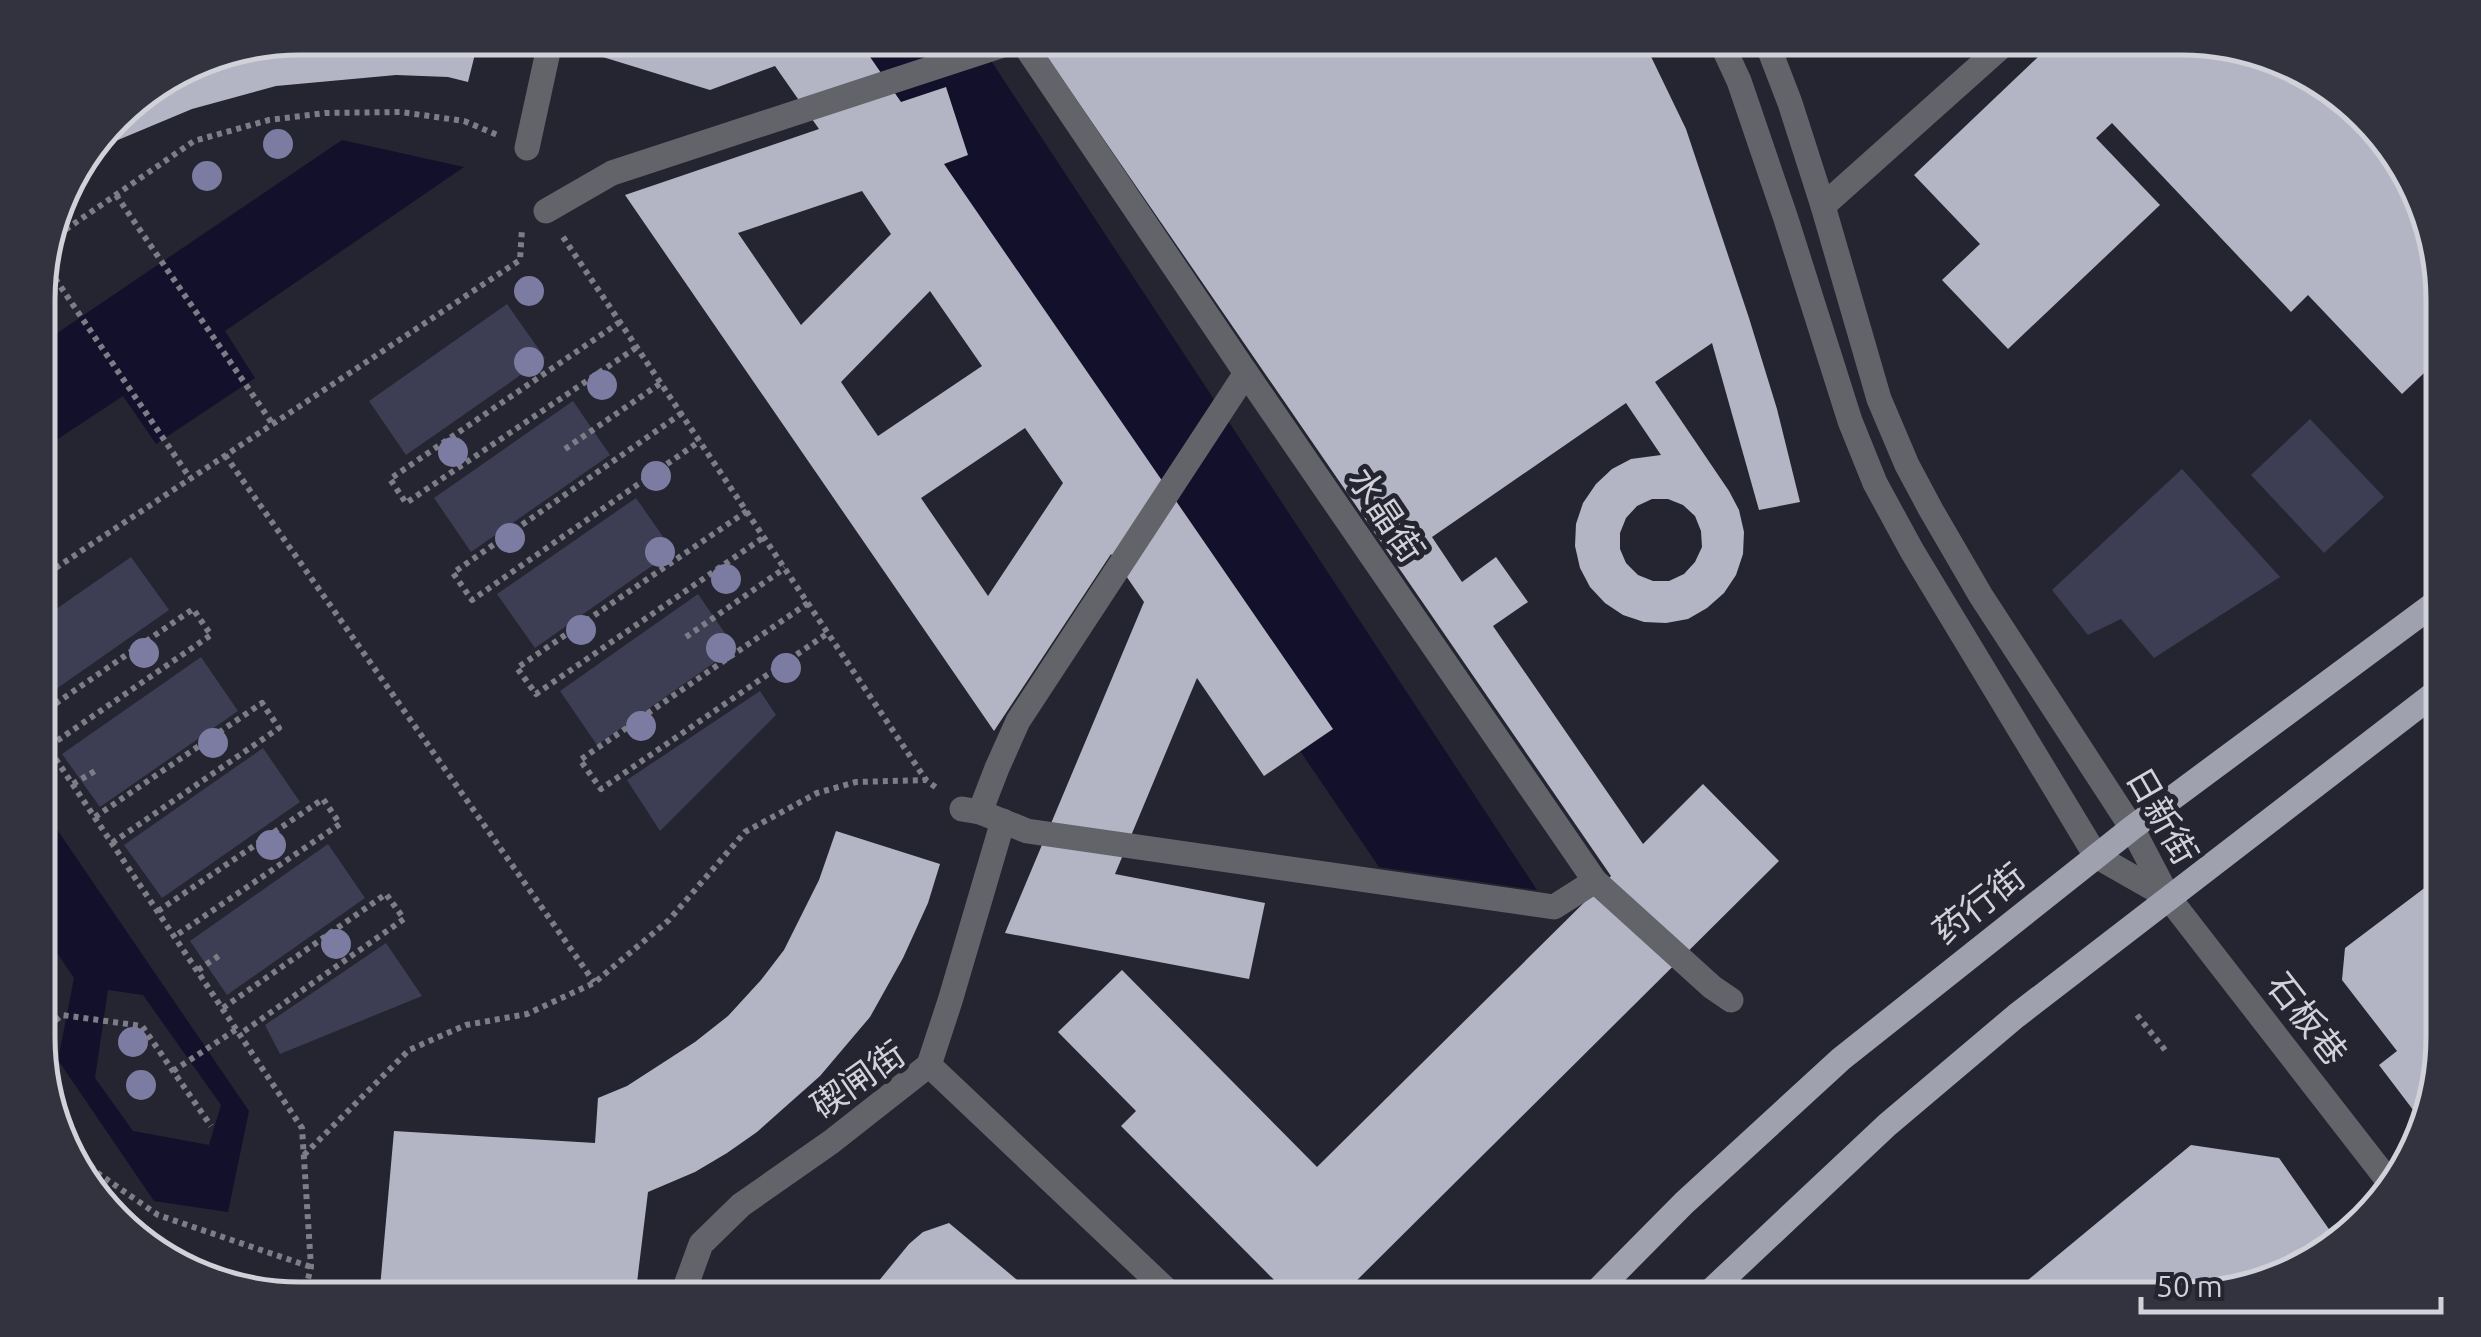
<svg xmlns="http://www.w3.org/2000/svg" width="2481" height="1337" viewBox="0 0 2481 1337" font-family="Ubuntu,'Noto Sans SC',sans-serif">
<rect width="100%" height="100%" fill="#242531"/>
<g fill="#3d3d54">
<polygon points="507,304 545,358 406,455 369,401"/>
<polygon points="573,401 610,455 471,552 434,498"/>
<polygon points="2310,419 2384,497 2324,553 2251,475"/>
<polygon points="2182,469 2280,577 2154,658 2121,619 2088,635 2052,590"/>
<polygon points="636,498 673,551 535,648 497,594"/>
<polygon points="131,557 169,610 39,701 39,621"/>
<polygon points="698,594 735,648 597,745 560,691"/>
<polygon points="201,657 238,711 100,807 62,754"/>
<polygon points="760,691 776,715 660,831 627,780"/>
<polygon points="263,748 300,802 162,898 124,845"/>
<polygon points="328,844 365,898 227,995 190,941"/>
<polygon points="386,943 422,996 280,1054 265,1025"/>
</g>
<g fill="#12102b" fill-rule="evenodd">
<polygon points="815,38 976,38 1537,890 1379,867"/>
<polygon points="342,140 464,167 225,331 255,378 156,444 123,396 38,452 38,346"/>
<path d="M39 803 249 1111 228 1212 154 1201 58 1060 74 978 40 928ZM108 990 143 995 221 1105 209 1145 133 1131 95 1078Z"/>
</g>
<g fill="#b4b5c4" fill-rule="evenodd">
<polygon points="300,38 479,38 468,82 448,77 396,75 276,86 192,109 106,145 101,137 127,103 200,57"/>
<path d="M637 38H857L901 102 946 87 968 155 944 164 1333 729 1264 776 1197 678 1115 874 1265 903 1249 979 1005 933 1144 602 1111 554 994 731 625 195 819 129 775 66 710 90 593 54ZM862 191 891 234 801 325 738 233ZM930 291 982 366 878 436 841 382ZM1025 428 1063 483 988 596 921 498Z"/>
<path d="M1034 38H1642L1686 129 1749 318 1777 409 1800 502 1759 510 1712 343 1655 382 1729 491 1739 510 1744 532 1743 554 1736 575 1724 593 1707 608 1688 619 1666 623 1644 622 1623 615 1605 603 1590 587 1580 568 1575 546 1576 524 1583 503 1596 484 1612 469 1631 459 1661 455 1626 403 1432 537 1462 582 1496 557 1528 602 1493 626 1643 844 1703 784 1779 861 1338 1299H1293L1121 1126 1136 1111 1058 1032 1122 970 1317 1167 1611 876ZM1652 499H1668L1683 505 1695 516 1701 531 1702 547 1695 562 1684 574 1669 581H1653L1638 575 1626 563 1620 549V533L1626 518 1637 506Z"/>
<polygon points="2058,38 2181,38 2297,65 2399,154 2441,267 2442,356 2402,394 2308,295 2291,312 2112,123 2096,138 2160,205 2008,349 1942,280 1980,244 1914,175"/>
<polygon points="836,831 940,864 928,903 903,958 870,1017 820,1076 757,1132 727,1153 695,1172 648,1192 635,1299 379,1299 394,1131 595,1143 598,1098 627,1086 695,1042 728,1016 761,980 784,950 819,880"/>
<polygon points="2443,874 2443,1037 2423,1123 2379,1065 2397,1051 2342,980 2345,948"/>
<polygon points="2191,1145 2279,1158 2338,1242 2326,1256 2197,1299 2005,1299"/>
<polygon points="949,1223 1040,1299 864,1299 909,1244 923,1232"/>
</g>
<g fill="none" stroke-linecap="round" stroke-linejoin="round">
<g stroke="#7c7d87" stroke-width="6" stroke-dasharray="5 5" stroke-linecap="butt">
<polyline points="116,195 272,423"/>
<polyline points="57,211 68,228"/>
<polyline points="563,237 926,780 938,789"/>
<polyline points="49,241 194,141 269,120 325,113 401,112 464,121 500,136"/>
<polyline points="44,262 190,478"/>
<polyline points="620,322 390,479 406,503 637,347"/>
<polyline points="682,413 453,573 472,600 700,441"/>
<polyline points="565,449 661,383"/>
<polyline points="225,455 594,982"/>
<polyline points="747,511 517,668 536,694 764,537"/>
<polyline points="39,579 520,260 522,229"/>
<polyline points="808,603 580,760 601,789 828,633"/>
<polyline points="686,637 785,568"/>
<polyline points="39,715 193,609 211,635 48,747"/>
<polyline points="39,734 302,1128 311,1267 303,1299"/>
<polyline points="73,784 95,771"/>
<polyline points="95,817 262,703 279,728 112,843"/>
<polyline points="158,911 323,799 340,824 175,936"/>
<polyline points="198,970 220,955"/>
<polyline points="223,1008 386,894 404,919 240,1034"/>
<polyline points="2137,1015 2165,1050"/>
<polyline points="40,1033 62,1015 142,1026 211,1126"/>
<polyline points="173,1071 237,1029"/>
<polyline points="68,1145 99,1174 158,1215 311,1267"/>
<polyline points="304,1155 409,1050 466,1025 527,1014 594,983 669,920 745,832 817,793 856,782 926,780"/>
</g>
<g stroke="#63646a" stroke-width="25">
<polyline points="1020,38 1246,373 1595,881 1712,987 1731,1000"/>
<polyline points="1719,38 1739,81 1786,219 1850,421 1875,483 1912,551 2096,856 2168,897"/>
<polyline points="1765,38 1790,103 1823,206 1879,399 1907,465 1931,510 1981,596 2132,828 2168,897 2390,1183"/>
<polyline points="527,148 551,38"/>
<polyline points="1823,206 2011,38"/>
<polyline points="546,211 612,173 1021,39"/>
<polyline points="962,809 980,812 1027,831 1554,907 1595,881"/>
<polyline points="980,812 997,768 1018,721 1246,373"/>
<polyline points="929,1065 950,1001 1003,821"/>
<polyline points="681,1299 701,1244 741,1205 831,1142 929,1065 1176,1299"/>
</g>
<g stroke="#a0a1ae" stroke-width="25">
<polyline points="1589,1299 1684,1203 1841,1059 2132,828 2442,598"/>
<polyline points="1702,1299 1887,1125 2016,1016 2443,687"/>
</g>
</g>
<g fill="#7c7ca2">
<circle cx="278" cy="144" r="15"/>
<circle cx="207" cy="176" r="15"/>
<circle cx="529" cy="291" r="15"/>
<circle cx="529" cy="362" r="15"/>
<circle cx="602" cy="385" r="15"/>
<circle cx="453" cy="452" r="15"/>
<circle cx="656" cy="476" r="15"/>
<circle cx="510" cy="538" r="15"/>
<circle cx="660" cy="552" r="15"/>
<circle cx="726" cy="579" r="15"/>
<circle cx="581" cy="630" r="15"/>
<circle cx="721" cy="648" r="15"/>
<circle cx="144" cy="653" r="15"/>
<circle cx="786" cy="668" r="15"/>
<circle cx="641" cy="726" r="15"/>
<circle cx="213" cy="743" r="15"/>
<circle cx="271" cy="845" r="15"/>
<circle cx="336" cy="944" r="15"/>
<circle cx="133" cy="1042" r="15"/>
<circle cx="141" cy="1085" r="15"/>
</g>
<g text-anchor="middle" stroke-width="10" stroke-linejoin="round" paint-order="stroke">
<g font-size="35" fill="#d1d1d9" stroke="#242531">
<text transform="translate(1386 515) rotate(56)" y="12">水晶街</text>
<text transform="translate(2162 816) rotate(60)" y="12">日新街</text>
<text transform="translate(1979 904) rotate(-38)" y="12">药行街</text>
<text transform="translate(2307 1019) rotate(52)" y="12">石板巷</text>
<text transform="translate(858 1080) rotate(-35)" y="12">碶闸街</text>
</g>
</g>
<path d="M0 0H2481V1337H0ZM300 55H2181A245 245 0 0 1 2426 300V1037A245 245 0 0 1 2181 1282H300A245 245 0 0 1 55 1037V300A245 245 0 0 1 300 55Z" fill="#32333e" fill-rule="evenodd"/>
<path fill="none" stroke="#d1d1d9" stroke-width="5" d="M300 55H2181A245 245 0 0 1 2426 300V1037A245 245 0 0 1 2181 1282H300A245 245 0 0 1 55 1037V300A245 245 0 0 1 300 55Z"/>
<path d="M2141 1297v15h300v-15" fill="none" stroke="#d1d1d9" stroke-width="5"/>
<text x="2156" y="1297" font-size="30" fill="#d1d1d9" stroke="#242531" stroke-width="8" paint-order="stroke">50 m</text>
</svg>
